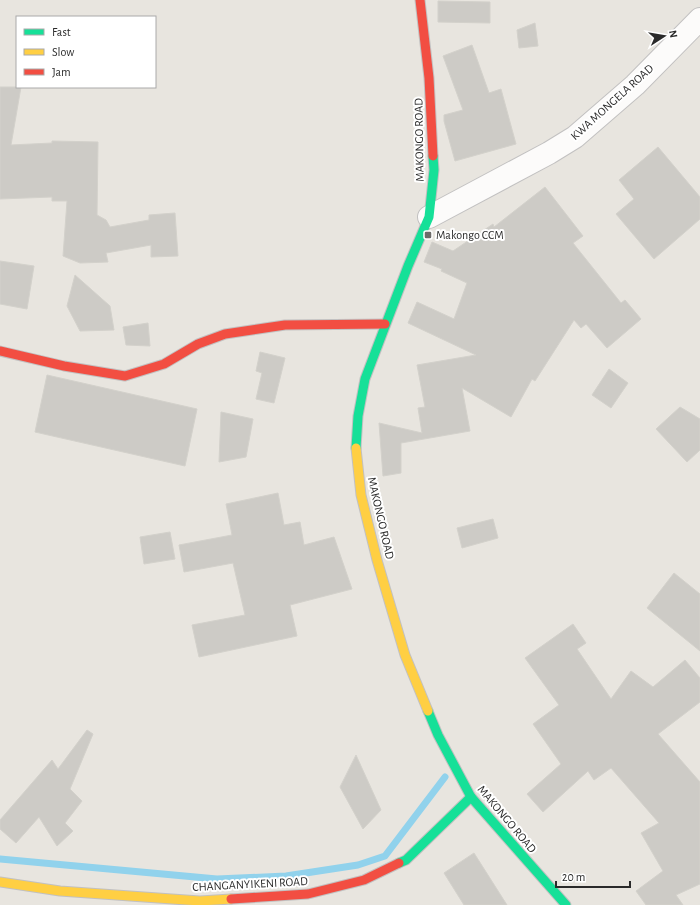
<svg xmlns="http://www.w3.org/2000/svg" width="700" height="905" viewBox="0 0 700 905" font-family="'Alegreya Sans',sans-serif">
<rect width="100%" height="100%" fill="#e8e5df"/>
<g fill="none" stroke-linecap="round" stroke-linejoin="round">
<polyline stroke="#91d2ec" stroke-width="7" points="0,859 217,879 286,876 358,865 385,856 445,777"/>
</g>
<g fill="#cdcbc6" stroke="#d3d1cb">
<polygon points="438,1 490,2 490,23 438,22"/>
<polygon points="535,23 538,46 519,48 517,30"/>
<polygon points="472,45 489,93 501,89 516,144 455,161 444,121 444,115 463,110 443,56"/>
<polygon points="0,87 21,87 11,145 52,143 52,141 98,142 97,215 106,220 110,227 149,220 149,215 175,213 178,256 151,257 151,245 106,253 108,262 80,263 63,256 67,201 52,201 52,197 0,199"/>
<polygon points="658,147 700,197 700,219 654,259 616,214 634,199 619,180"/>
<polygon points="545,187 583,236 573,243 621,303 625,300 641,319 607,348 586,324 581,328 574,320 535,381 532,379 511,417 462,388 470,431 401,443 401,473 383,476 379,423 422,433 418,408 425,407 417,365 476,355 408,323 417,302 454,319 467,283 441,271 442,269 424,262 432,242 453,251 493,224 494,227"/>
<polygon points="0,261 34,266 27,309 0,304"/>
<polygon points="75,275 110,306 114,330 80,331 67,306"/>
<polygon points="148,323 150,346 126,345 123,327"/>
<polygon points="260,352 285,358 274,403 256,399 262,373 256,371"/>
<polygon points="609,369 628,383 611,408 592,395"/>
<polygon points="47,375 197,409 185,466 35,432"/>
<polygon points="680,407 700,419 700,450 687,462 656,429"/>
<polygon points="221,412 253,419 246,457 219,462"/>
<polygon points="278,493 284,525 300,522 304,545 334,537 352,589 290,605 297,636 199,657 192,625 245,615 233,563 184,572 179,545 232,535 226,504"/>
<polygon points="493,519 498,538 462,548 457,528"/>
<polygon points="170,532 175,559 144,564 140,537"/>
<polygon points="674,573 700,594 700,651 647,608"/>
<polygon points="573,624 586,643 577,649 611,699 631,671 653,687 685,660 700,678 700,702 658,734 700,782 700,884 676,895 683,905 646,905 636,891 663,871 641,833 659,823 611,768 594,780 588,771 543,812 527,794 561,764 533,724 559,705 525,658"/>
<polygon points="87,730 93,734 70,789 82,801 65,823 73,831 57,846 39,817 16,843 0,829 0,820 52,760 58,769"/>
<polygon points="356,755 381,810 363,829 340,787"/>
<polygon points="474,853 507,905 464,905 444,873"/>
</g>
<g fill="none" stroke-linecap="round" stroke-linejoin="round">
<defs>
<polyline id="street" points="429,217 549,153 575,137 635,85 700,19"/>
<g id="fast">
<polyline points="356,448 358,416 365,379 408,266 429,217 434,170 433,156"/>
<polyline points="428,711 438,735 471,797 566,905"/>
<polyline points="399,863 406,860 471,797"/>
</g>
<g id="slow">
<polyline points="356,448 361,495 377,560 405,655 428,711"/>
<polyline points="0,882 60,891 200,901 231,899"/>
</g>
<g id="jam">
<polyline points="420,0 429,78 433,156"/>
<polyline points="0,351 64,366 125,376 164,364 198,344 225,334 285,325 385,324"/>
<polyline points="231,899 308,894 364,880 399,863"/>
</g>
</defs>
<use href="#street" stroke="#c2c1c1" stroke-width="24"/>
<use href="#fast" stroke="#c2c1c1" stroke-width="11"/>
<use href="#slow" stroke="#c2c1c1" stroke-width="11"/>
<use href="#jam" stroke="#c2c1c1" stroke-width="11"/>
<use href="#street" stroke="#fcfbfa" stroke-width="22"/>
<use href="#fast" stroke="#16e098" stroke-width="9"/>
<use href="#slow" stroke="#ffcf43" stroke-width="9"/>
<use href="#jam" stroke="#f24e42" stroke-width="9"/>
</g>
<rect fill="#6c6b69" stroke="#fff" stroke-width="1.5" x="424" y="231" width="8" height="8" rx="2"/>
<g text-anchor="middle" stroke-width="4" stroke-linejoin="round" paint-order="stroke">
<g font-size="12" fill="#2a2a2a" stroke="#fff">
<text transform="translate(612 102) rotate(-42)" y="4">KWA MONGELA ROAD</text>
<text transform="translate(419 140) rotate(-91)" y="4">MAKONGO ROAD</text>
<text transform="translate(381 518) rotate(77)" y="4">MAKONGO ROAD</text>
<text transform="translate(507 819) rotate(50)" y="4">MAKONGO ROAD</text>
<text transform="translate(250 884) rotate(-3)" y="4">CHANGANYIKENI ROAD</text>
</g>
<g font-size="12" fill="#2a2a2a" stroke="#fff" text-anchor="start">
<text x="436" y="239">Makongo CCM</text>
</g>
</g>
<rect x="16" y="16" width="140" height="72" fill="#ffffff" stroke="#aaaaaa"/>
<rect x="24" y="29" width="20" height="6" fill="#16e098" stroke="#aaaaaa"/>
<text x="52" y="36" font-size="12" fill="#2a2a2a">Fast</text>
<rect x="24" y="49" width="20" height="6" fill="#ffcf43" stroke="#aaaaaa"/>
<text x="52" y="56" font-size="12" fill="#2a2a2a">Slow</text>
<rect x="24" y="69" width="20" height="6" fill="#f24e42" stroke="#aaaaaa"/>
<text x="52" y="76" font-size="12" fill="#2a2a2a">Jam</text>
<g transform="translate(664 36) rotate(78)" stroke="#ffffff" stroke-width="3" paint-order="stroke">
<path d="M0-3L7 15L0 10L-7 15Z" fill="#2a2a2a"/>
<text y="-6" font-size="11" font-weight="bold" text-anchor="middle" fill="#2a2a2a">N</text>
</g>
<path d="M556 881v6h74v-6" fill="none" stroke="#2a2a2a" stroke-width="2"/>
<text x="562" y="881" font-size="12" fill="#2a2a2a" stroke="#ffffff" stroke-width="3" paint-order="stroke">20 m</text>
</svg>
